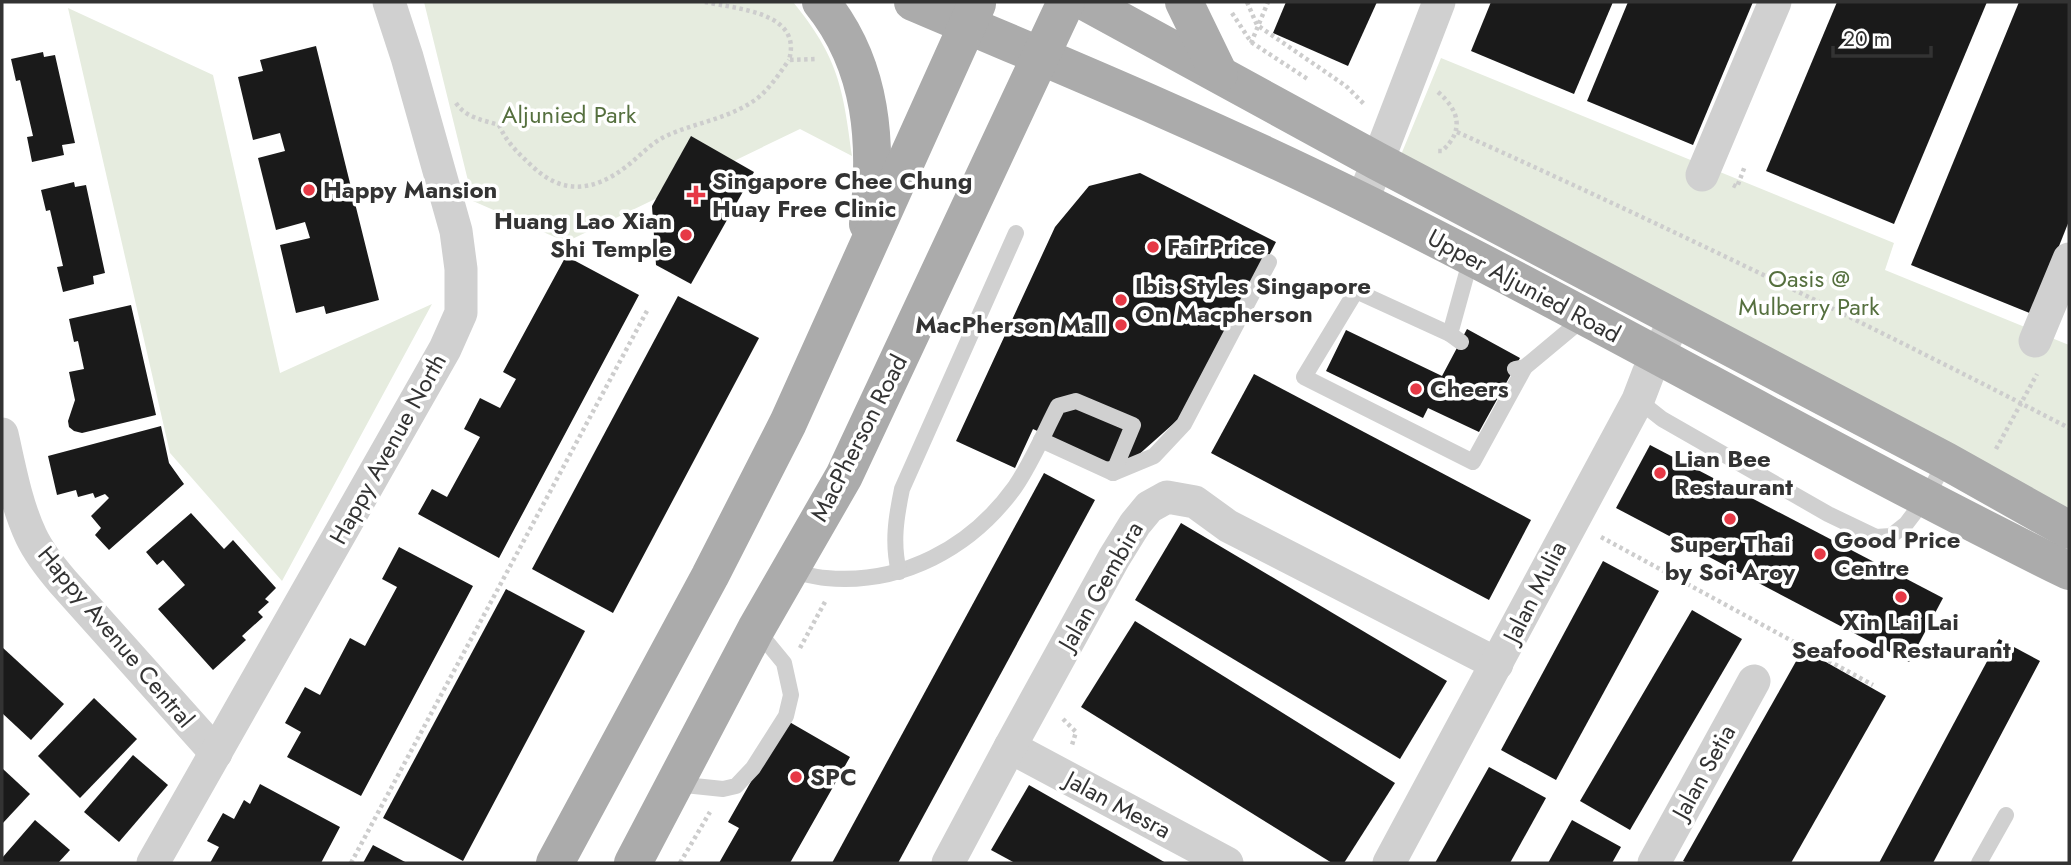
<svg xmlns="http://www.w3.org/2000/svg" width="2071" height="865" viewBox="0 0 2071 865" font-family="Jost,sans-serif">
<rect width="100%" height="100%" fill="#fff"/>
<g fill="#e6ecdf">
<path d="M424 2H793C838 57 843 87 852 156L800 129 566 242 473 201Z"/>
<polygon points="68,8 213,75 280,373 432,304 282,581 170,453"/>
<polygon points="1441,58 1894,243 1885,270 2069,345 2069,521 1398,162"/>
</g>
<g fill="#1a1a1a">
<polygon points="1286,2 1377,2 1348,66 1273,33"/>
<polygon points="1491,2 1613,2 1574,94 1471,51"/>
<polygon points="1628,2 1753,2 1693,145 1587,101"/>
<polygon points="1837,2 1987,2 1894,224 1766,171"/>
<polygon points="2019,2 2069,2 2069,221 2032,314 1911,265"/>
<polygon points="316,46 379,300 326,314 324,306 296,313 280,245 310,238 305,222 276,230 258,158 285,151 280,133 253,140 238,77 263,71 260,60"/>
<polygon points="43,52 44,57 55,55 75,143 62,145 64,155 32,162 27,137 33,136 20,80 16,81 11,59"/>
<polygon points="691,136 754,172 691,284 656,265 652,206"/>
<polygon points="1140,173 1276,242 1190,409 1136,457 1105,462 1033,429 1015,468 956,441 1055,227 1089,186"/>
<polygon points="74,182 75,187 86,185 105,273 93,276 94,284 63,292 57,267 63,266 50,210 46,211 41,190"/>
<polygon points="566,256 639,295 499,558 418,514 432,489 447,497 480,437 464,429 480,398 500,408 516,379 503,372"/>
<polygon points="678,296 759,338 613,613 532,569"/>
<polygon points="131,305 156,415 82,433 74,431 69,427 68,421 75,400 69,372 84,369 78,341 74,342 69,319"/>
<polygon points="1467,329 1520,358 1479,432 1428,408 1423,418 1326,371 1346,330 1442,376"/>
<polygon points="1254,374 1531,520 1489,600 1211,453"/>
<polygon points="161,426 169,463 184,484 109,550 95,535 101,528 91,516 109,498 105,494 95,498 93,493 78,497 76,490 57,495 48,456"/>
<polygon points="1650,445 1943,598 1909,662 1616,508"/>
<polygon points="1044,473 1095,500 898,863 832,863"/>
<polygon points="191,513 224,549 233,540 276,588 265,599 269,602 258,612 263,617 242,636 246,640 213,670 158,609 185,585 163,560 157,565 146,552"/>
<polygon points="1181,523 1447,681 1400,759 1135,600"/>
<polygon points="399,547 473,586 361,796 287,757 301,732 285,723 305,687 320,695 350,638 365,646 397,587 382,579"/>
<polygon points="1603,561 1659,591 1556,780 1501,750"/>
<polygon points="506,589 585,631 463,861 383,818"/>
<polygon points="1692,610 1742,639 1630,830 1580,801"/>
<polygon points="1135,621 1395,783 1344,863 1332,863 1081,707"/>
<polygon points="1999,639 2040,661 1933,863 1879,863"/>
<polygon points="2,647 64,704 31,740 2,713"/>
<polygon points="1803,649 1886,696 1791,863 1687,863 1683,861"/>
<polygon points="94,698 137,739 80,798 38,756"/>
<polygon points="786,720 850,757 790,863 719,863 739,828 728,822"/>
<polygon points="133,755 168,785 119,842 84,812"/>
<polygon points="1489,767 1546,798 1510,863 1435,863"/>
<polygon points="3,769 30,794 2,824 2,770"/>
<polygon points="260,784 340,827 321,863 210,863 219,847 207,841 223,813 234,819 244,800 250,804"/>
<polygon points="1029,785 1166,863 1015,863 991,850"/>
<polygon points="35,820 70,850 58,863 2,863 2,858"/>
<polygon points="1572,820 1621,847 1612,863 1548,863"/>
<polygon points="373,845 407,863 363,863"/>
</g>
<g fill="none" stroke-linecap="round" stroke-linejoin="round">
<g stroke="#cdcdcd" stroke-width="4.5" stroke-dasharray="3.5 3.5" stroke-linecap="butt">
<path d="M705 2C737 9 803 12 789 60L815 59"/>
<polyline points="1247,2 1257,25 1346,86 1365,105"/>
<polyline points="1232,13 1251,42 1309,80"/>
<polyline points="1251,43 1268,2"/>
<path d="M1438 92C1460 111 1464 131 1442 151H1438"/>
<path d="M456 103C466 118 483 120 499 125 507 143 518 153 532 166 563 196 595 191 627 166 640 156 651 143 666 136 694 123 728 119 755 100 769 90 779 74 789 60"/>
<path d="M1457 132C1664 225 1868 324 2069 428"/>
<polyline points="1733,185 1737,187 1745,166"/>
<polyline points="1996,449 2037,374"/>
<polyline points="1601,537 1873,685"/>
<polyline points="800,648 826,600"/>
<polyline points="1063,719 1076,732 1072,745"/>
<polyline points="351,863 648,309"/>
<polyline points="680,863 710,812"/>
</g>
<g stroke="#d0d0d0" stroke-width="16">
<polyline points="1450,334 1356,291 1304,377 1473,462 1525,367"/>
<polyline points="1461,342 1450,334 1471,258"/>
<polyline points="1515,369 1525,367 1585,317"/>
<polyline points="1638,400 1662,419 1828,514 1876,537 1891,536 1906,524 1925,499 1946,461"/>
<polyline points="1041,440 1113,473 1154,456 1184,424 1269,262"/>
<path d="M789 571C801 573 814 577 826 578 902 585 971 548 1015 487 1032 462 1044 433 1058 406L1076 401 1133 425 1113 473"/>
<path d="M899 572C892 543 896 518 902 489L1016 233"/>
<polyline points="675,784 723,789 736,786 753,768 786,716 791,695 784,663 756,629"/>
<polyline points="1979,863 2006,815"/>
</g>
<g stroke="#d0d0d0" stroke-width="33">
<polyline points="1702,175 1775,2"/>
<polyline points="1362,202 1439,2"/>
<polyline points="2035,341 2069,259"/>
<path d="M2 434C10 469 16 504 31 536 39 553 51 568 63 582L216 753"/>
<polyline points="1010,747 1227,863"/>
<polyline points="153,863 445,349 461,313 461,269 456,231 407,57 389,2"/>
<polyline points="948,863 1010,747 1114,558 1135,524 1149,507 1167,497 1195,502 1228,526 1497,664"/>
<polyline points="1389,863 1638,400 1648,374 1676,318"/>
<polyline points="1654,863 1754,681"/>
</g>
<g stroke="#ababab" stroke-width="38">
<path d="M821 2C873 66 878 145 868 224"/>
<path d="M913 2C1064 66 1216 129 1363 202 1601 320 1831 454 2069 571"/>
<polyline points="1086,2 1377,161 1946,461 2069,530"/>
<polyline points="1184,2 1219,74"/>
<polyline points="555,863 710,576 788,423 977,4"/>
<polyline points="633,863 756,629 844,476 1066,2"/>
</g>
</g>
<g fill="#e63946" stroke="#fff" stroke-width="2.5">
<circle cx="309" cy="190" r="7"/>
<path d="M692.5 184.5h7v7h7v7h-7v7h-7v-7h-7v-7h7z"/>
<circle cx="686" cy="235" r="7"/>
<circle cx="1153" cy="247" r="7"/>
<circle cx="1121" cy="300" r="7"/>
<circle cx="1121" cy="325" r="7"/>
<circle cx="1416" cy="389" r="7"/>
<circle cx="1660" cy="473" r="7"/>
<circle cx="1730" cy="519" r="7"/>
<circle cx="1820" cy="554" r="7"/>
<circle cx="1901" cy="597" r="7"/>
<circle cx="796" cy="777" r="7"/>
</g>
<g text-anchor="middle" stroke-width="7" stroke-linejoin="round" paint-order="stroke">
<g font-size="24" fill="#56703f" stroke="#fff">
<text x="569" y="123">Aljunied Park</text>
<text x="1809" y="287">Oasis @<tspan x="1809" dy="28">Mulberry Park</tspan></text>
</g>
<g font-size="24" font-weight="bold" fill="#333" stroke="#fff" text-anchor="start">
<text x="712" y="189">Singapore Chee Chung<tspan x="712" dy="28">Huay Free Clinic</tspan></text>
<text x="323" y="198">Happy Mansion</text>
<text x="672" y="229" text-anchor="end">Huang Lao Xian<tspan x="672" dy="28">Shi Temple</tspan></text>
<text x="1167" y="255">FairPrice</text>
<text x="1135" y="294">Ibis Styles Singapore<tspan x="1135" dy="28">On Macpherson</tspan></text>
<text x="1107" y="333" text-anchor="end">MacPherson Mall</text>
<text x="1430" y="397">Cheers</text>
<text x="1674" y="467">Lian Bee<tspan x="1674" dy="28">Restaurant</tspan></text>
<text x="1834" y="548">Good Price<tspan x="1834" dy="28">Centre</tspan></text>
<text x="1730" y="552" text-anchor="middle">Super Thai<tspan x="1730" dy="28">by Soi Aroy</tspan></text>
<text x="1901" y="630" text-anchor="middle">Xin Lai Lai<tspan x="1901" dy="28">Seafood Restaurant</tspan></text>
<text x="810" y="785">SPC</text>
</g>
<g font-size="24" fill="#333" stroke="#fff">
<text transform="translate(1524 286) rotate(28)" y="8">Upper Aljunied Road</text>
<text transform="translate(859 438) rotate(-63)" y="8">MacPherson Road</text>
<text transform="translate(388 449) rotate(-61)" y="8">Happy Avenue North</text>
<text transform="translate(1101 586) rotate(-60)" y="8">Jalan Gembira</text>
<text transform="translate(1535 592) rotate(-63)" y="8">Jalan Mulia</text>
<text transform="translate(116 637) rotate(50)" y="8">Happy Avenue Central</text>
<text transform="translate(1704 772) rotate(-61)" y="8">Jalan Setia</text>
<text transform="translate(1118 805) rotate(28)" y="8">Jalan Mesra</text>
</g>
</g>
<rect width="2071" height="865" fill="none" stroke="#333333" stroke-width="7"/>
<path d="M1833 46v10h98v-10" fill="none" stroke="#333333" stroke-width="3.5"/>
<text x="1843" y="46" font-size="21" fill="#333333" stroke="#ffffff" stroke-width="5" paint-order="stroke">20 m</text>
</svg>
